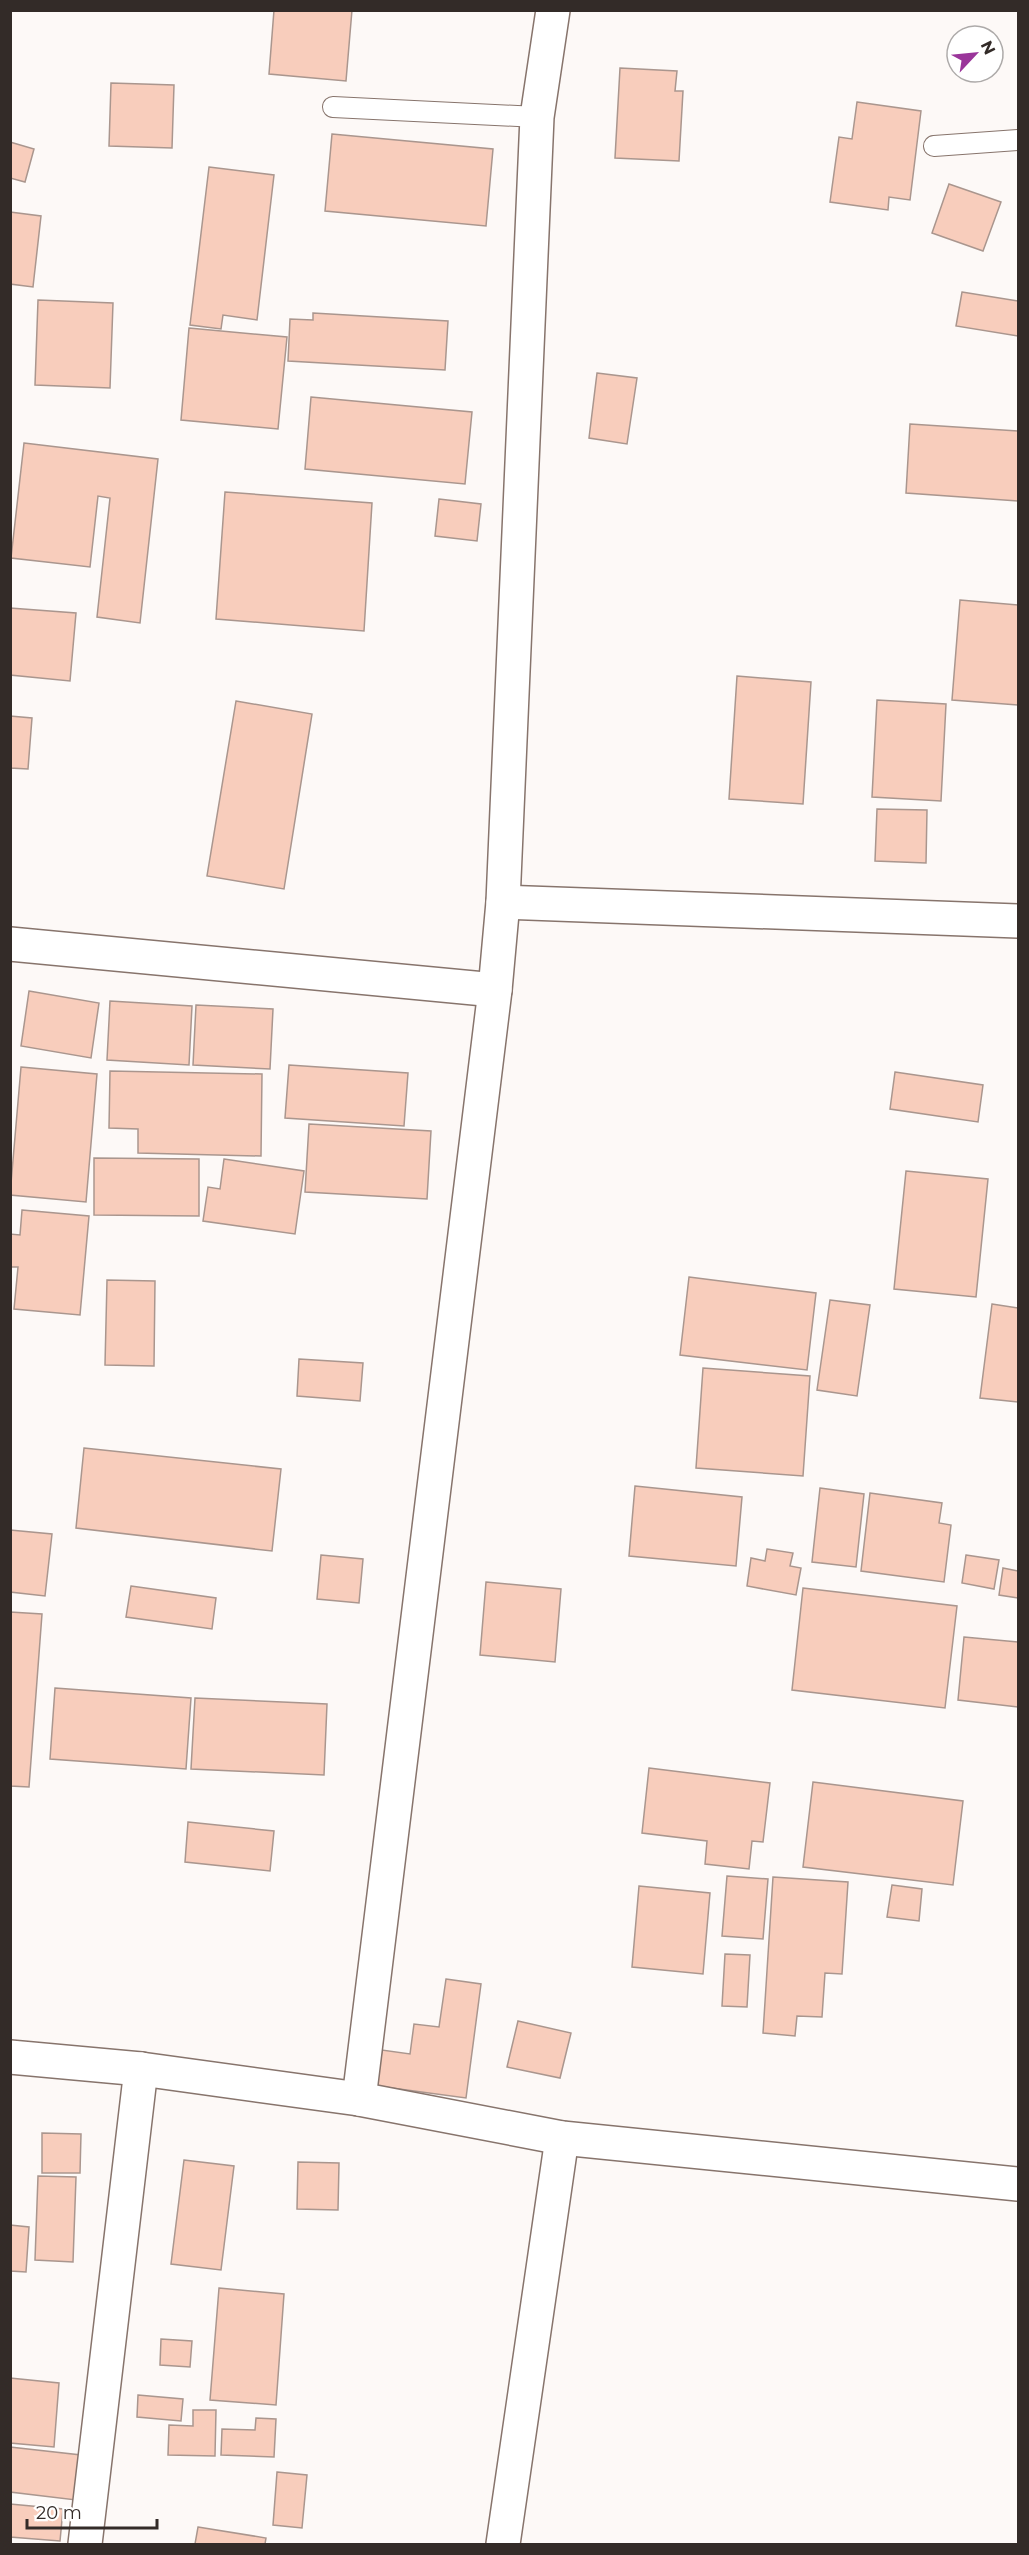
<svg xmlns="http://www.w3.org/2000/svg" width="1029" height="2555" viewBox="0 0 1029 2555" font-family="Montserrat,sans-serif">
<rect width="100%" height="100%" fill="#fdf9f7"/>
<g fill="#f8cdbc" stroke="#aa968e" stroke-width="1.5">
<polygon points="274,10 352,10 346,81 269,74"/>
<polygon points="620,68 677,71 675,91 683,91 679,161 615,158"/>
<polygon points="111,83 174,85 172,148 109,146"/>
<polygon points="857,102 921,111 910,200 889,197 888,210 830,202 839,137 852,139"/>
<polygon points="332,134 493,149 486,226 325,211"/>
<polygon points="10,142 34,149 25,182 10,178"/>
<polygon points="209,167 274,175 257,320 223,315 221,329 190,325"/>
<polygon points="949,184 1001,202 983,251 932,233"/>
<polygon points="10,212 41,216 33,287 10,284"/>
<polygon points="962,292 1018,301 1018,336 956,326"/>
<polygon points="38,300 113,303 110,388 35,385"/>
<polygon points="313,313 448,321 445,370 288,361 290,319 313,320"/>
<polygon points="189,328 287,337 278,429 181,420"/>
<polygon points="597,373 637,378 627,444 589,438"/>
<polygon points="311,397 472,412 465,484 305,469"/>
<polygon points="910,424 1018,431 1018,501 906,493"/>
<polygon points="24,443 158,459 140,623 97,617 110,498 98,496 90,567 11,558"/>
<polygon points="225,492 372,503 364,631 216,619"/>
<polygon points="439,499 481,504 477,541 435,536"/>
<polygon points="960,600 1018,605 1018,705 952,700"/>
<polygon points="10,608 76,613 70,681 10,675"/>
<polygon points="737,676 811,682 803,804 729,799"/>
<polygon points="877,700 946,704 941,801 872,797"/>
<polygon points="236,701 312,714 284,889 207,876"/>
<polygon points="10,716 32,718 28,769 10,768"/>
<polygon points="877,809 927,810 926,863 875,861"/>
<polygon points="29,991 99,1003 91,1058 21,1046"/>
<polygon points="110,1001 192,1006 189,1065 107,1060"/>
<polygon points="196,1005 273,1009 270,1069 193,1065"/>
<polygon points="289,1065 408,1073 404,1126 285,1118"/>
<polygon points="21,1067 97,1074 86,1202 10,1195"/>
<polygon points="110,1071 262,1074 261,1156 138,1153 138,1129 109,1128"/>
<polygon points="895,1072 983,1085 978,1122 890,1109"/>
<polygon points="309,1124 431,1131 427,1199 305,1192"/>
<polygon points="94,1158 199,1159 199,1216 94,1215"/>
<polygon points="224,1159 304,1171 295,1234 203,1221 208,1187 220,1189"/>
<polygon points="906,1171 988,1179 976,1297 894,1289"/>
<polygon points="22,1210 89,1216 80,1315 14,1309 18,1267 10,1267 10,1234 20,1235"/>
<polygon points="689,1277 816,1293 807,1370 680,1355"/>
<polygon points="107,1280 155,1281 154,1366 105,1365"/>
<polygon points="830,1300 870,1305 857,1396 817,1390"/>
<polygon points="992,1304 1018,1308 1018,1402 980,1398"/>
<polygon points="299,1359 363,1363 360,1401 297,1396"/>
<polygon points="703,1368 810,1376 803,1476 696,1468"/>
<polygon points="84,1448 281,1469 272,1551 76,1528"/>
<polygon points="635,1486 742,1497 736,1566 629,1556"/>
<polygon points="820,1488 864,1494 856,1567 812,1562"/>
<polygon points="870,1493 942,1503 939,1523 951,1525 944,1582 861,1571"/>
<polygon points="10,1530 52,1534 45,1596 10,1592"/>
<polygon points="767,1549 793,1553 790,1566 801,1568 796,1595 747,1586 751,1558 765,1561"/>
<polygon points="321,1555 363,1559 359,1603 317,1599"/>
<polygon points="966,1555 999,1560 994,1589 962,1583"/>
<polygon points="1003,1568 1018,1571 1018,1598 999,1595"/>
<polygon points="486,1582 561,1589 555,1662 480,1655"/>
<polygon points="131,1586 216,1598 212,1629 126,1617"/>
<polygon points="803,1588 957,1606 945,1708 792,1690"/>
<polygon points="10,1612 42,1614 29,1787 10,1786"/>
<polygon points="964,1637 1018,1642 1018,1707 958,1700"/>
<polygon points="55,1688 191,1698 186,1769 50,1759"/>
<polygon points="195,1698 327,1704 324,1775 191,1769"/>
<polygon points="649,1768 770,1783 763,1842 752,1841 749,1869 705,1864 707,1841 642,1833"/>
<polygon points="813,1782 963,1801 953,1885 803,1867"/>
<polygon points="188,1822 274,1831 270,1871 185,1862"/>
<polygon points="727,1876 768,1879 763,1939 722,1936"/>
<polygon points="773,1877 848,1882 842,1974 825,1973 822,2017 797,2016 795,2036 763,2033"/>
<polygon points="892,1885 922,1889 919,1921 887,1917"/>
<polygon points="639,1886 710,1893 703,1974 632,1967"/>
<polygon points="725,1954 750,1955 747,2007 722,2006"/>
<polygon points="446,1979 481,1984 466,2098 377,2086 382,2050 410,2054 414,2024 439,2027"/>
<polygon points="518,2021 571,2033 560,2078 507,2067"/>
<polygon points="42,2133 81,2134 80,2173 42,2173"/>
<polygon points="184,2160 234,2166 221,2270 171,2264"/>
<polygon points="298,2162 339,2163 338,2210 297,2209"/>
<polygon points="38,2176 76,2177 73,2262 35,2260"/>
<polygon points="10,2225 29,2227 26,2272 10,2271"/>
<polygon points="219,2288 284,2294 276,2405 210,2400"/>
<polygon points="161,2339 192,2341 190,2367 160,2365"/>
<polygon points="10,2378 59,2383 54,2447 10,2443"/>
<polygon points="138,2395 183,2399 181,2421 137,2417"/>
<polygon points="193,2410 216,2410 215,2456 168,2455 169,2425 193,2426"/>
<polygon points="256,2418 276,2419 274,2457 221,2455 222,2429 255,2430"/>
<polygon points="10,2447 81,2455 76,2500 10,2492"/>
<polygon points="277,2472 307,2475 302,2528 273,2525"/>
<polygon points="10,2504 63,2509 60,2541 10,2537"/>
<polygon points="198,2527 266,2538 265,2544 195,2544"/>
</g>
<g fill="none" stroke-linecap="round" stroke-linejoin="round">
<defs>
<g id="lane">
<polyline points="333,107 537,117"/>
<polyline points="934,146 1018,140"/>
</g>
<g id="street">
<polyline points="503,902 1018,921"/>
<polyline points="10,944 495,990"/>
<polyline points="10,2057 141,2069 359,2099 562,2138 1018,2184"/>
<polyline points="359,2099 495,990 503,902 537,117 553,10"/>
<polyline points="85,2544 141,2069"/>
<polyline points="503,2544 562,2138"/>
</g>
</defs>
<use href="#lane" stroke="#87746c" stroke-width="22"/>
<use href="#street" stroke="#87746c" stroke-width="36"/>
<use href="#lane" stroke="#fff" stroke-width="20"/>
<use href="#street" stroke="#fff" stroke-width="33"/>
</g>
<rect width="1029" height="2555" fill="none" stroke="#332b28" stroke-width="24"/>
<g transform="translate(975 54) rotate(64)"><circle r="28" fill="#ffffff" stroke="#adaaa9" stroke-width="1.5"/>
<path d="M0-4.5L10 22L0 15L-10 22Z" fill="#9a359a"/>
<text y="-9" font-size="16" font-weight="bold" text-anchor="middle" fill="#332b28">N</text>
</g>
<path d="M27 2519v9h130v-9" fill="none" stroke="#332b28" stroke-width="3"/>
<text x="36" y="2519" font-size="18" fill="#332b28" stroke="#ffffff" stroke-width="4.5" paint-order="stroke">20 m</text>
</svg>
